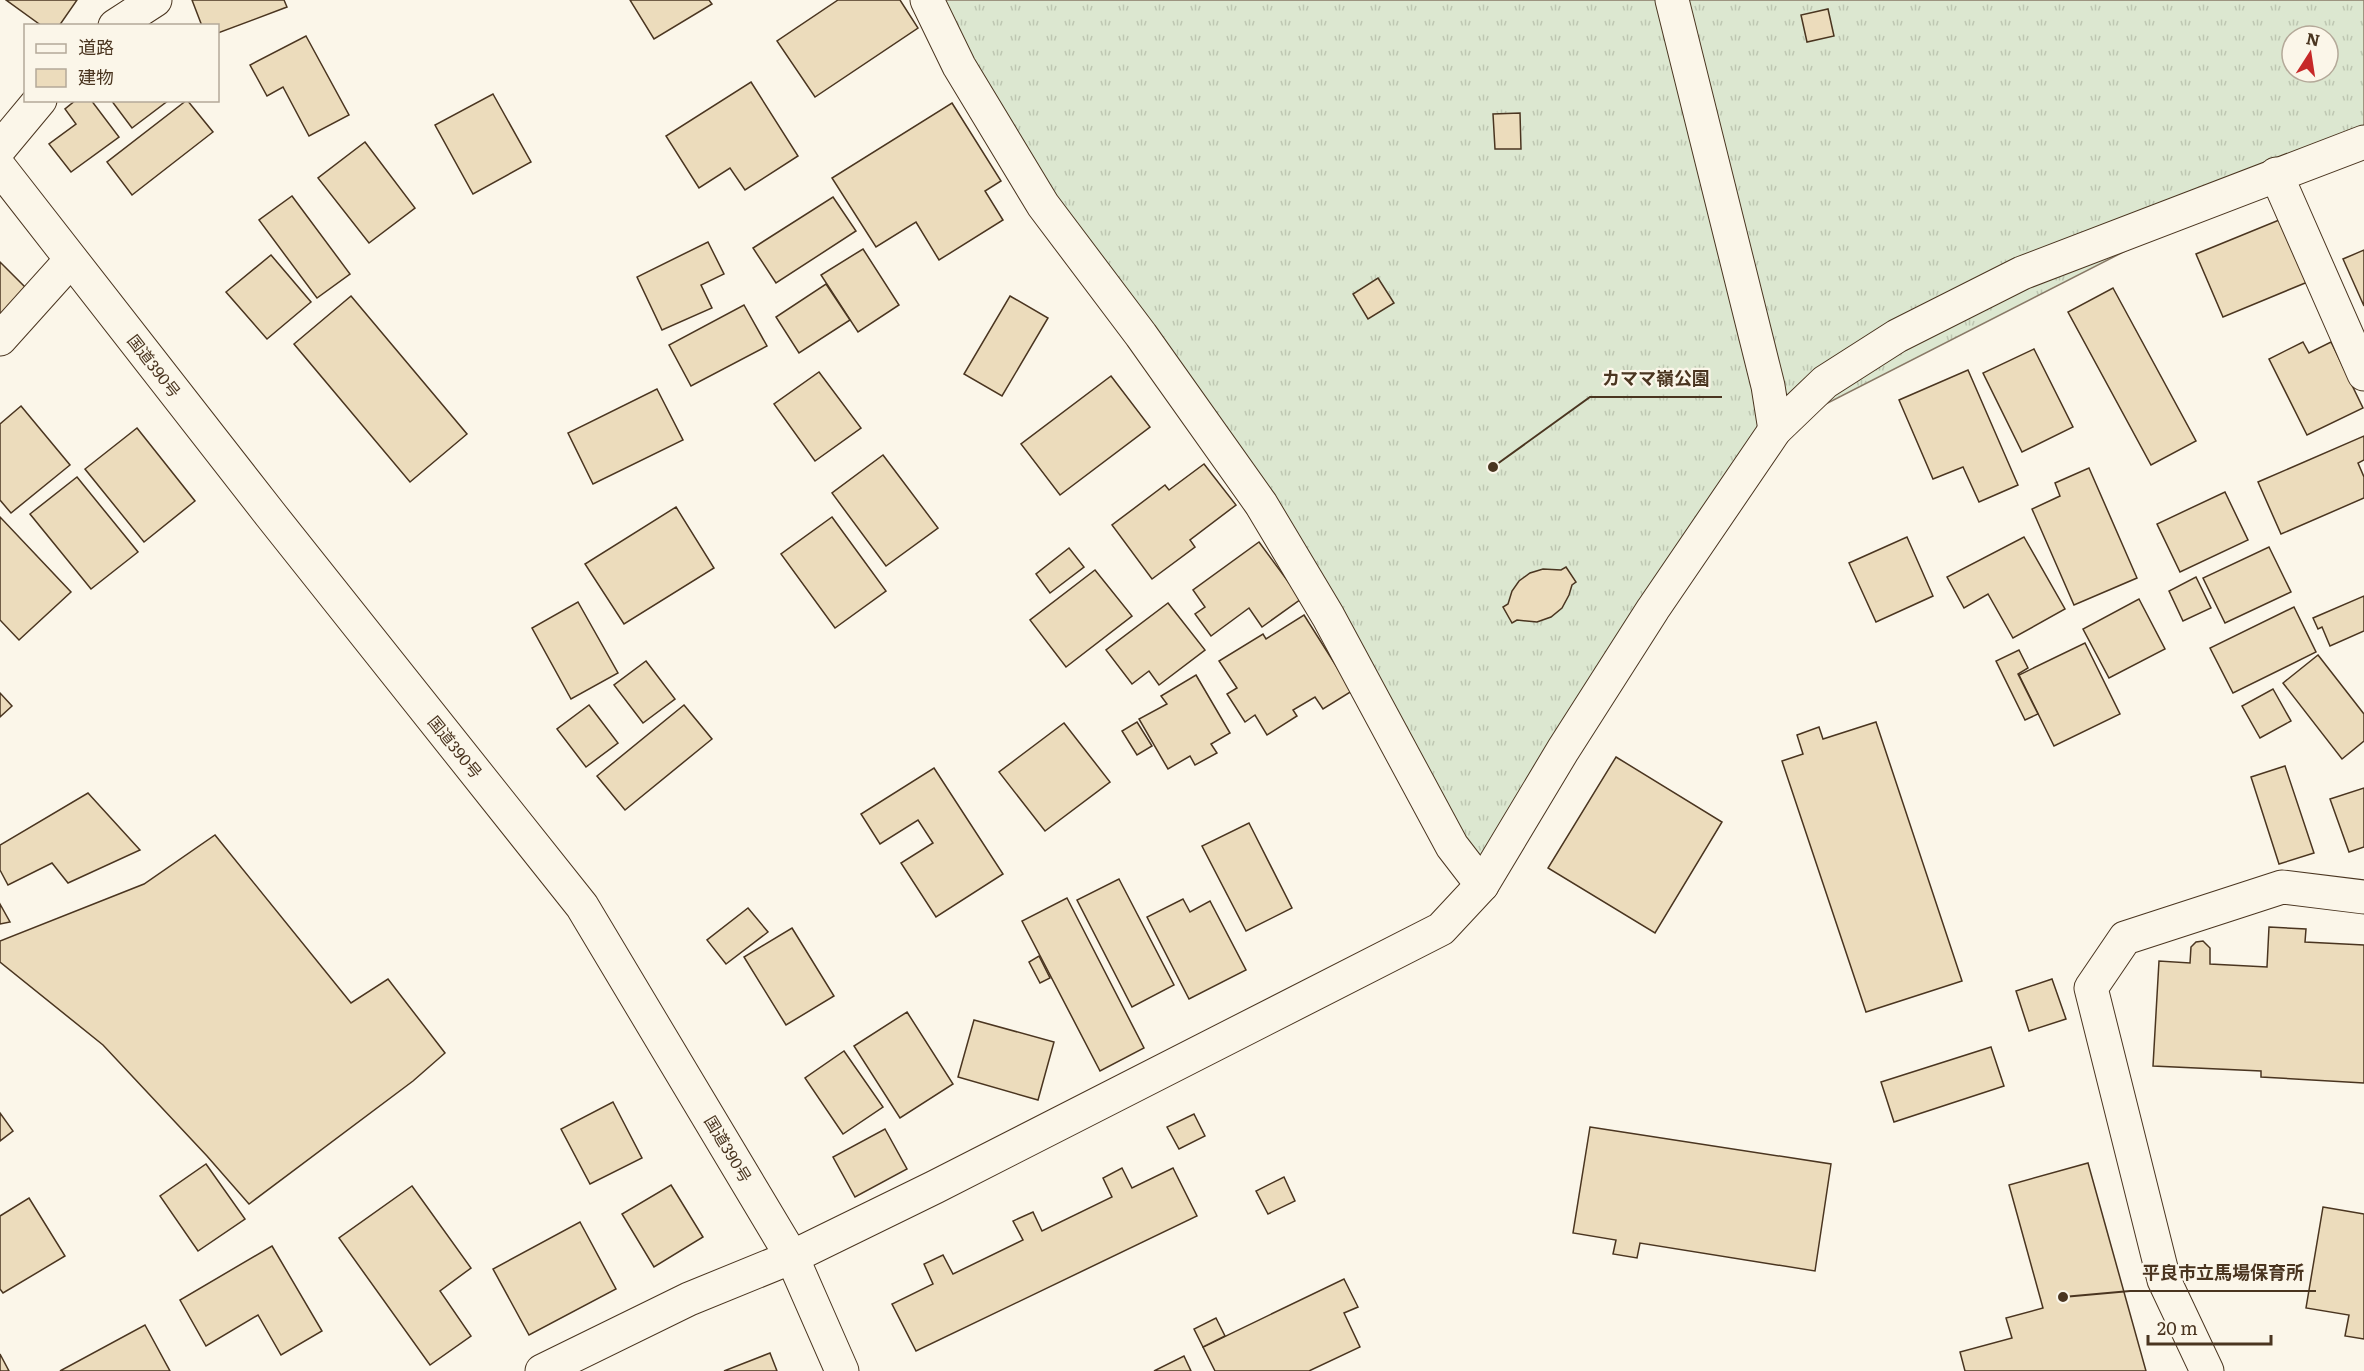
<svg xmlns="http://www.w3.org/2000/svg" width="2364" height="1371" viewBox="0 0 2364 1371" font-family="Literata,'Noto Sans JP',serif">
<defs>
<pattern id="grass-tufts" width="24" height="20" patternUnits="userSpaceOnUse" patternTransform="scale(1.5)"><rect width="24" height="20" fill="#dce7d0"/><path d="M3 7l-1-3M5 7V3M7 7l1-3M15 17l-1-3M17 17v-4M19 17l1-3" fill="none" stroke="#bec7b2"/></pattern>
</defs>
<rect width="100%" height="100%" fill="#fbf6e9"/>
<path fill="url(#grass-tufts)" stroke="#887966" stroke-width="1.5" fill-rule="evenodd" d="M924 0H2364V143L2276 174 1775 430 1482 885ZM2292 36H2328V72H2292Z"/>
<g fill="#ecdcbc" stroke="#4a3520" stroke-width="1.5">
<polygon points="6,0 77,0 59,26 42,26"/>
<polygon points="192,0 284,0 287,7 218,33 218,26 202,26"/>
<polygon points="630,0 709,0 712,4 654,39"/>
<polygon points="838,0 900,0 918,28 815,97 777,41"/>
<polygon points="1828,9 1834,36 1807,42 1801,15"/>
<polygon points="306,36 349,115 309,136 283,87 267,96 250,65"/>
<polygon points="751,82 798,156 745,190 730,168 699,188 666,136"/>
<polygon points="493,94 531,162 473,194 435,125"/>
<polygon points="76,100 91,100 119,137 71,172 49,144 76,124 65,109"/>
<polygon points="111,100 169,100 132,128"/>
<polygon points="187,100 213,132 132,195 107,162"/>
<polygon points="952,103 1001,181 985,191 1003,220 939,260 916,222 876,247 832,178"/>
<polygon points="1520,113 1521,149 1495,149 1493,114"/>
<polygon points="365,142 415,208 369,243 318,178"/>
<polygon points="292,196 350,274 317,298 259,220"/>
<polygon points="833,197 856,231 776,283 753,248"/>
<polygon points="2284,218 2310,281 2223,317 2196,254"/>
<polygon points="708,242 724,274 701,285 712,308 662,330 637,277"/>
<polygon points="863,249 899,305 858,332 821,275"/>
<polygon points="2364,250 2364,306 2343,259"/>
<polygon points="271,255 311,302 267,339 226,292"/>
<polygon points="0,262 30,292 0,321"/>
<polygon points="1378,278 1394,303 1368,319 1353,294"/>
<polygon points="826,284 850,320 799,353 776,317"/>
<polygon points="2113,288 2196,441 2151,465 2068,312"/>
<polygon points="351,296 467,434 410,482 294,344"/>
<polygon points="1010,296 1048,318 1002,396 964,374"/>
<polygon points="744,305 767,346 691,386 669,345"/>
<polygon points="2303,342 2309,353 2331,342 2363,408 2307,435 2269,359"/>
<polygon points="2034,349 2073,427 2022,452 1983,373"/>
<polygon points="1968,370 2018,485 1979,502 1963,467 1933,479 1899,400"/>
<polygon points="819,372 861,428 815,461 774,404"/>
<polygon points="1111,376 1150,427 1060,495 1021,444"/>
<polygon points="657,389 683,440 593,484 568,433"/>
<polygon points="21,406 70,465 11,513 0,500 0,424"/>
<polygon points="137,428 195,501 144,542 85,469"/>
<polygon points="2364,436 2364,460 2358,463 2364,477 2364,498 2281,534 2258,482"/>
<polygon points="883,455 938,528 886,566 832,493"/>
<polygon points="1204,464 1236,505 1190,540 1195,547 1152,579 1112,525 1165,485 1169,490"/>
<polygon points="2089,468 2137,578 2074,605 2032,509 2060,496 2055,483"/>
<polygon points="77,477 138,552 91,589 30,514"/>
<polygon points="2225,492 2248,540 2180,572 2157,524"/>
<polygon points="676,507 714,568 624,624 585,564"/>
<polygon points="0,517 71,592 19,640 0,620"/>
<polygon points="832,517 886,591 835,628 781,554"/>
<polygon points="1907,537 1933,596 1876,622 1849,563"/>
<polygon points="2024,537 2065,609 2013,638 1988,594 1964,608 1947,577"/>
<polygon points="1259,542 1301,599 1262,627 1249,608 1211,636 1195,614 1205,607 1193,590"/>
<polygon points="2269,547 2291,592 2225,623 2203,578"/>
<polygon points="1069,548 1084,567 1050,593 1036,574"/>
<polygon points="1566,567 1576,582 1572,585 1569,595 1562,608 1551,617 1537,622 1517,620 1512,623 1503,607 1508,604 1512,591 1519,581 1530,573 1543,569 1561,570"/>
<polygon points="1095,570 1132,616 1066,667 1030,620"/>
<polygon points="2196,577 2211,608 2183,621 2169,591"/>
<polygon points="2364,596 2364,631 2330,646 2322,627 2318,629 2313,618"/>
<polygon points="2139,599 2165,649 2109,678 2083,629"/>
<polygon points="578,602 618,673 571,699 532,628"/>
<polygon points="1168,603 1205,650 1159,685 1149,671 1132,684 1106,650"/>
<polygon points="2294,607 2316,652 2233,693 2210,648"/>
<polygon points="1304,615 1352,691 1323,709 1315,697 1293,710 1297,716 1267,735 1255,715 1245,722 1227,694 1237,688 1219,661 1263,634 1266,639"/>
<polygon points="2085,643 2120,714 2054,746 2019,675"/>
<polygon points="2019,650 2028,668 2018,674 2038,714 2025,720 1996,661"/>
<polygon points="2318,655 2364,714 2364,741 2342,759 2283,683"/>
<polygon points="646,661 675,699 643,723 614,685"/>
<polygon points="1196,675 1230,733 1211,744 1217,753 1195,765 1190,756 1168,769 1139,719 1167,704 1161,696"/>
<polygon points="2273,689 2291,721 2260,738 2242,706"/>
<polygon points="0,693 12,706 0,717"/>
<polygon points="589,705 618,743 586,767 557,729"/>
<polygon points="684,705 712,739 625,810 597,776"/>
<polygon points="1137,722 1152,746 1137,755 1122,731"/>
<polygon points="1876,722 1962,981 1866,1012 1782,761 1803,754 1797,735 1819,727 1823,739"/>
<polygon points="1064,723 1110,782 1045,831 999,772"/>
<polygon points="1616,757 1722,822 1655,933 1548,868"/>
<polygon points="2285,766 2314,853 2279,864 2251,777"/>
<polygon points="934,768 1003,874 936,917 901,863 933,843 918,820 880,844 861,814"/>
<polygon points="2364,788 2364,847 2349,852 2330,799"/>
<polygon points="88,793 140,850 68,883 52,863 8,885 0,870 0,845"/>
<polygon points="1249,823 1292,908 1246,931 1202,846"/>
<polygon points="215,835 351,1003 388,979 445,1053 413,1081 249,1204 207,1156 103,1045 0,962 0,941 144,884"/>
<polygon points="1119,879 1174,985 1132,1007 1077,900"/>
<polygon points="1067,898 1144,1048 1100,1071 1022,921"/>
<polygon points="1183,899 1190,912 1210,901 1246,970 1189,999 1147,917"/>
<polygon points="0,904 10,922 0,924"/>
<polygon points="748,908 768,932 726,964 707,940"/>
<polygon points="2269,927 2306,929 2305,942 2364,945 2364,1083 2261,1077 2261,1071 2153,1066 2159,961 2190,963 2191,947 2196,942 2203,941 2210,948 2210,964 2267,967"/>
<polygon points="792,928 834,996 786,1025 744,957"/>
<polygon points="1039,956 1050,978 1040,983 1029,962"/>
<polygon points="2052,979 2066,1019 2029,1031 2016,991"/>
<polygon points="907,1012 953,1084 900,1118 854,1046"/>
<polygon points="974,1020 1054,1042 1038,1100 958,1077"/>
<polygon points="1991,1047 2004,1086 1894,1122 1881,1082"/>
<polygon points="844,1051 883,1107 843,1134 805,1078"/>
<polygon points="613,1102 642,1158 590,1184 561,1129"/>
<polygon points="0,1113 13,1131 0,1141"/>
<polygon points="1194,1114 1205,1136 1179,1149 1167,1127"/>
<polygon points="1590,1127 1831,1164 1815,1271 1640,1243 1637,1258 1613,1254 1616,1240 1573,1233"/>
<polygon points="885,1129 907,1169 855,1197 833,1157"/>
<polygon points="2088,1163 2146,1371 1965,1371 1960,1352 2012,1338 2006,1318 2043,1308 2009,1185"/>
<polygon points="206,1164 245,1219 198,1251 160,1196"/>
<polygon points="1122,1168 1132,1188 1173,1168 1197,1216 916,1351 892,1304 933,1284 924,1264 943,1255 953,1274 1023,1240 1013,1221 1033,1212 1042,1231 1112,1197 1103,1178"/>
<polygon points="1284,1177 1295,1201 1268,1214 1256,1191"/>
<polygon points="671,1185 703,1237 654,1267 622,1214"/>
<polygon points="412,1186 471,1268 440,1291 471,1336 430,1365 339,1238"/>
<polygon points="29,1198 65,1256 3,1293 0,1289 0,1216"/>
<polygon points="2323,1207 2364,1214 2364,1339 2345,1336 2349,1315 2306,1308"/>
<polygon points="580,1222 616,1289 529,1335 493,1269"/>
<polygon points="272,1246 322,1331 281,1355 258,1315 206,1346 180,1300"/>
<polygon points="1344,1279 1358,1307 1344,1313 1360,1347 1309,1371 1215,1371 1203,1347"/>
<polygon points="1216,1318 1225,1336 1203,1347 1194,1329"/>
<polygon points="145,1325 170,1371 60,1371"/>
<polygon points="770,1353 777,1371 724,1371"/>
<polygon points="0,1354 9,1371 0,1371"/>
<polygon points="1184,1356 1191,1371 1154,1371"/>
</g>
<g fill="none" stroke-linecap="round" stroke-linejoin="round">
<defs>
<g id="street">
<polyline points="927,0 959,66 1043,205 1141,335 1261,504 1328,616 1452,846 1482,885"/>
<polyline points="1672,0 1768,386 1775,430"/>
<polyline points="115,26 155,0"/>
<polyline points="0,148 40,100"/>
<polyline points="2276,174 2364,374"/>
<polyline points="2207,1371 2164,1280 2091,988 2125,938 2282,887 2364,897"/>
</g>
<g id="secondary">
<polyline points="0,339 71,260"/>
<polyline points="542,1371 689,1299 792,1257 935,1187 1441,929 1482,885 1563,750 1653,609 1775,430 1825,382 1897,336 2022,273 2364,142"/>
</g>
<polyline id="highway" points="0,168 270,514 582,906 792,1257 842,1371"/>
</defs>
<use href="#street" stroke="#4a3520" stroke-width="35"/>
<use href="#secondary" stroke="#4a3520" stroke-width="35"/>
<use href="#highway" stroke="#4a3520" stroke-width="35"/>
<use href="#street" stroke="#fbf6e9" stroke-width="33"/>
<use href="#secondary" stroke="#fbf6e9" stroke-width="33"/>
<use href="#highway" stroke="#fbf6e9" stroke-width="33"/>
</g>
<g text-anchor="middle" stroke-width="4.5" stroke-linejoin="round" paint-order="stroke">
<g font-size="16" fill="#4a3520" stroke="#fbf6e9">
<text transform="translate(154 366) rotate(52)" y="6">国道390号</text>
<text transform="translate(455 747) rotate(51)" y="6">国道390号</text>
<text transform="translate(728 1149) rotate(59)" y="6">国道390号</text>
</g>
</g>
<path fill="none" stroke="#4a3520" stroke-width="2" d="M1493 467L1590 397H1722M2063 1297L2130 1291H2316"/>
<g fill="#4a3520" stroke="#fbf6e9" stroke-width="2">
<circle cx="1493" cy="467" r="6"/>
<circle cx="2063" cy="1297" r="6"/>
</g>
<g font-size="18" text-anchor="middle" font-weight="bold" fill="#4a3520" stroke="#fbf6e9" stroke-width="4.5" stroke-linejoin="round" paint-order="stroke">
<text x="1656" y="385">カママ嶺公園</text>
<text x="2223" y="1279">平良市立馬場保育所</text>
</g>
<rect x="24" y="24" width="195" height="78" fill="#fbf6e9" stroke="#b4a999" stroke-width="1.5"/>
<rect x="36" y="44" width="30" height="9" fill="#fbf6e9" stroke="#b4a999" stroke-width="1.5"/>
<text x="78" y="54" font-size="18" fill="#4a3520">道路</text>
<rect x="36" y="69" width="30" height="18" fill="#ecdcbc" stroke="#b4a999" stroke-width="1.5"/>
<text x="78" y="84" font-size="18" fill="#4a3520">建物</text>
<g transform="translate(2310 54) rotate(12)"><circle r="28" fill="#fbf6e9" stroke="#b4a999" stroke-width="1.5"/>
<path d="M0-4.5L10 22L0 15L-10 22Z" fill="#c62828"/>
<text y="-9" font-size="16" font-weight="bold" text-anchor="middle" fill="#4a3520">N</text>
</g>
<path d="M2148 1335v9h123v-9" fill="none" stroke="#4a3520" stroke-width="3"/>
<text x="2157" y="1335" font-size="18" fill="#4a3520" stroke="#fbf6e9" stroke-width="4.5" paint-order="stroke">20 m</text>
</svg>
